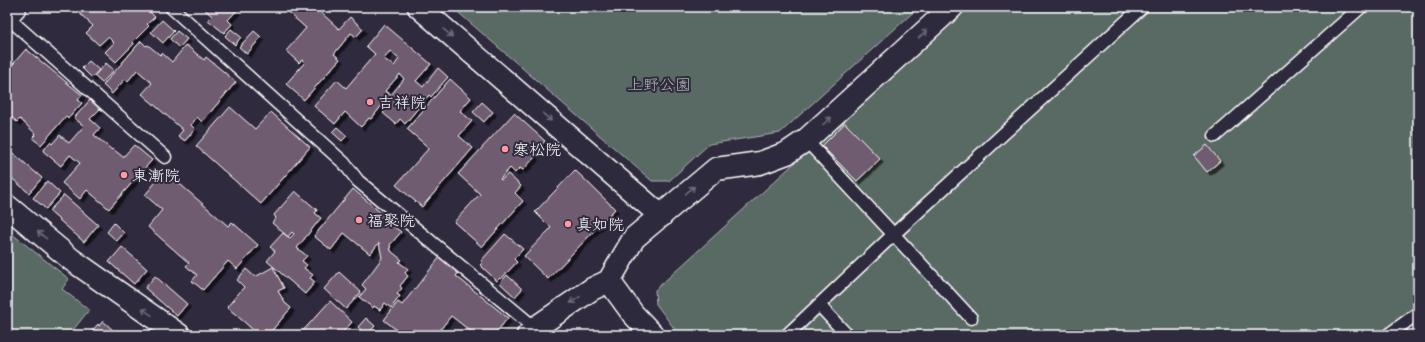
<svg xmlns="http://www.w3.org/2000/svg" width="1425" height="342" viewBox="0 0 1425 342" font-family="'Indie Flower','Klee One',sans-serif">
<defs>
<filter id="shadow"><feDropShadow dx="3.5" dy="3.5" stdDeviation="0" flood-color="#0009"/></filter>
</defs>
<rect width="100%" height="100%" fill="#2f2a3d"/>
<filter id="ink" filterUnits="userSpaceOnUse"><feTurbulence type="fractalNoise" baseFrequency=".025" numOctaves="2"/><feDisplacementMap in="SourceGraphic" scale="8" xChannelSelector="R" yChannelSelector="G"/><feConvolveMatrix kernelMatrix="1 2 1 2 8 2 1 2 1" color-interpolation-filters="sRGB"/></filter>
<g filter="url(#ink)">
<g fill="#596b64" stroke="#acb5b2">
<polygon points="452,7 919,7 780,133 709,144 669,181 652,181"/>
<polygon points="966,7 1418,7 1418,318 1392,335 679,335 656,304 655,290"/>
<polygon points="7,230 69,279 62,289 89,310 73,330 79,335 7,335"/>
</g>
<g fill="#705b70" stroke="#fff" fill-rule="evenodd" filter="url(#shadow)">
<polygon points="73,7 145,7 155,17 147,24 149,26 133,42 134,44 116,62 105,52 114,43 108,37 99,45 86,33 93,26"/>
<polygon points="202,7 240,7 228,20 232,24 224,33 208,20 212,16"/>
<polygon points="282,7 315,7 339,29 350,17 363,29 356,37 351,33 334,54 340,59 304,100 286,84 305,62 302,60 299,63 286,51 306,28"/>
<polygon points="162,20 174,31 163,43 151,32"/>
<path d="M384 24 431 64 416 81 423 87 438 68 448 77 431 97 429 95 405 124 400 119 396 124 383 113 388 108 383 104 371 119 369 118 361 127 345 112 335 124 314 106 337 80 346 88 375 54 366 46ZM390 51 399 59 394 66 384 59ZM400 74 404 79 391 95 385 91Z"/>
<polygon points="231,29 241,37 235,45 225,36"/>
<polygon points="177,31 187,39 179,48 170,39"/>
<polygon points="254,31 261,37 247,54 239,47"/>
<polygon points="141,41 146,46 148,45 160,55 162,53 172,62 186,45 204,60 206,57 236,82 202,122 197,117 191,125 195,129 185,141 178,136 183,130 142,94 152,83 137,70 128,81 125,79 112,94 103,85"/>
<polygon points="26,49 82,95 78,100 82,103 68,119 66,116 41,145 32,138 36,134 20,119 17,122 7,113 12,107 7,102 7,71"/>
<polygon points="89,61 99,70 92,78 82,68"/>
<polygon points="106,63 114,70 102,83 94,76"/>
<polygon points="450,79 471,98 460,111 472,121 459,136 473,148 422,207 396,185 429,148 407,129"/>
<polygon points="90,100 100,109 90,119 100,128 94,135 112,150 113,149 123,157 134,145 152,160 109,209 87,190 80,199 62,183 80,163 70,155 61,166 43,151 50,142 52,144 60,135 69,143 84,126 74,118"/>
<polygon points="482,102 493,112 484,122 473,112"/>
<polygon points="230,107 255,129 271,112 310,147 261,204 196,146"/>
<polygon points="514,113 545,141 533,154 535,157 523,170 520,168 515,173 510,168 500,179 501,180 508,174 521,186 515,193 523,201 482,247 454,222 480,194 458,174"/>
<polygon points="845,123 880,159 857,181 822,146"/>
<polygon points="337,127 347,136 342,141 332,132"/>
<polygon points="1207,145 1220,161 1207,172 1194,156"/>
<polygon points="13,153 42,178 29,193 7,174 7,160"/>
<polygon points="575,170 615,209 548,279 524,256 551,228 535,212"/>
<polygon points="165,171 228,226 232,222 258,245 237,269 228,261 203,290 192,281 197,275 186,266 189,263 148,227 162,210 145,195"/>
<polygon points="47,181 60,193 46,209 33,198"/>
<polygon points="353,189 394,224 393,226 401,232 390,245 391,251 402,260 399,262 408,269 405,273 408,276 400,286 402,288 397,294 400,296 391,308 385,303 380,310 374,306 373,308 359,297 366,289 362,285 382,258 379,243 370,254 344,233 331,250 314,236"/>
<polygon points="295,191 317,210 315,213 321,218 297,248 307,256 302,261 307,265 304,268 313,275 310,278 315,282 305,294 267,261 275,251 270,247 283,233 290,238 294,234 292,232 288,237 272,223 276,218 274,215"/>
<polygon points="64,195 98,225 84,242 49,211"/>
<polygon points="114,223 124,233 117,241 107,232"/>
<polygon points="505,234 523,249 514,259 517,262 501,279 500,278 497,281 480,265 483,262 481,261"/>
<polygon points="122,247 147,269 134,284 109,262"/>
<polygon points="440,257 459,272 456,276 508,318 494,335 471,335 473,333 451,316 436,335 403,335 384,320 398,302 402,305"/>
<polygon points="273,267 284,288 278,291 285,303 291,308 269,334 265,330 261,335 259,335 227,307 244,287 237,280 246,269 255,277"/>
<polygon points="339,272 361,292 346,309 324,289"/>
<polygon points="507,275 522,289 515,297 500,283"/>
<polygon points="155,276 187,304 177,316 145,288"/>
<polygon points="330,301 352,322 340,335 299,335"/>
<polygon points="366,318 375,326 367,335 358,327"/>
<polygon points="103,321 114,331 116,330 121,335 91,335 92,334 91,332 98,324 99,326"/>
</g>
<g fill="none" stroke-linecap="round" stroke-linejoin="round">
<defs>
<g id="service">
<polyline points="171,7 344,163 358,181 535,328"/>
<polyline points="7,17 165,157"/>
<polyline points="1215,136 1361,7"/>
<polyline points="806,140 971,318"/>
<polyline points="819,305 847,335"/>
<polyline points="787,335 894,234 1142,7"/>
<polyline points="1388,335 1418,313"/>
</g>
<g id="minor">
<polyline points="419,7 661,216"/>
<polyline points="7,16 15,7"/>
<polyline points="7,206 72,260 179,335"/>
<polyline points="528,335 535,328 592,289 609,281 634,238 716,169 760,163 787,153 806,140 952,7"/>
</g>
<polyline id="tertiary" points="609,281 633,314 653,335"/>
</defs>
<use href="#service" stroke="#fff" stroke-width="15"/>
<use href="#minor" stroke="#fff" stroke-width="25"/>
<use href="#tertiary" stroke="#fff" stroke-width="25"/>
<use href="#service" stroke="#2f2a3d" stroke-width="12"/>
<use href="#minor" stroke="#2f2a3d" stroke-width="22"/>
<use href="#tertiary" stroke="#2f2a3d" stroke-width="22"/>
</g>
<defs><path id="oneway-shaft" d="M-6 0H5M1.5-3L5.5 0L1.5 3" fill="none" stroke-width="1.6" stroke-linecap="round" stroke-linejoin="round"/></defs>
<g stroke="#6d6a77">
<use href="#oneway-shaft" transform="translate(448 33) rotate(41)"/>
<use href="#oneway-shaft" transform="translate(923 34) rotate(-42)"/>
<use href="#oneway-shaft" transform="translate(547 117) rotate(41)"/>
<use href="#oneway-shaft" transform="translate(827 121) rotate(-42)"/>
<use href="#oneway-shaft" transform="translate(690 190) rotate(-40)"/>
<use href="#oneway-shaft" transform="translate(42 235) rotate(-141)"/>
<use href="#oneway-shaft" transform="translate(575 300) rotate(146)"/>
<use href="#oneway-shaft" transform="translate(147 312) rotate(-145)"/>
</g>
</g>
<g fill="#ff9aa2" stroke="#2f2a3d" stroke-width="1.5">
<circle cx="370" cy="102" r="4"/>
<circle cx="505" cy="149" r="4"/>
<circle cx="124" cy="175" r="4"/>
<circle cx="359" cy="220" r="4"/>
<circle cx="568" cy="224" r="4"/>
</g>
<g text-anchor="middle" stroke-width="4" stroke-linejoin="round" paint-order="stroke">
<g font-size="16" fill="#acb5b2" stroke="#2f2a3d">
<text x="659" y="90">上野公園</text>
</g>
<g font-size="16" fill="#fff" stroke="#2f2a3d" text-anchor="start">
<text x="378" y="108">吉祥院</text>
<text x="513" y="155">寒松院</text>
<text x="132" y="181">東漸院</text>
<text x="367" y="226">福聚院</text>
<text x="576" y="230">真如院</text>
</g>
</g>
<rect width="1425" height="342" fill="none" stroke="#2f2a3d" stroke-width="24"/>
<rect x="12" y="12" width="1401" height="318" fill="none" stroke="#fff" stroke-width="1.5" filter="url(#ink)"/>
</svg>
